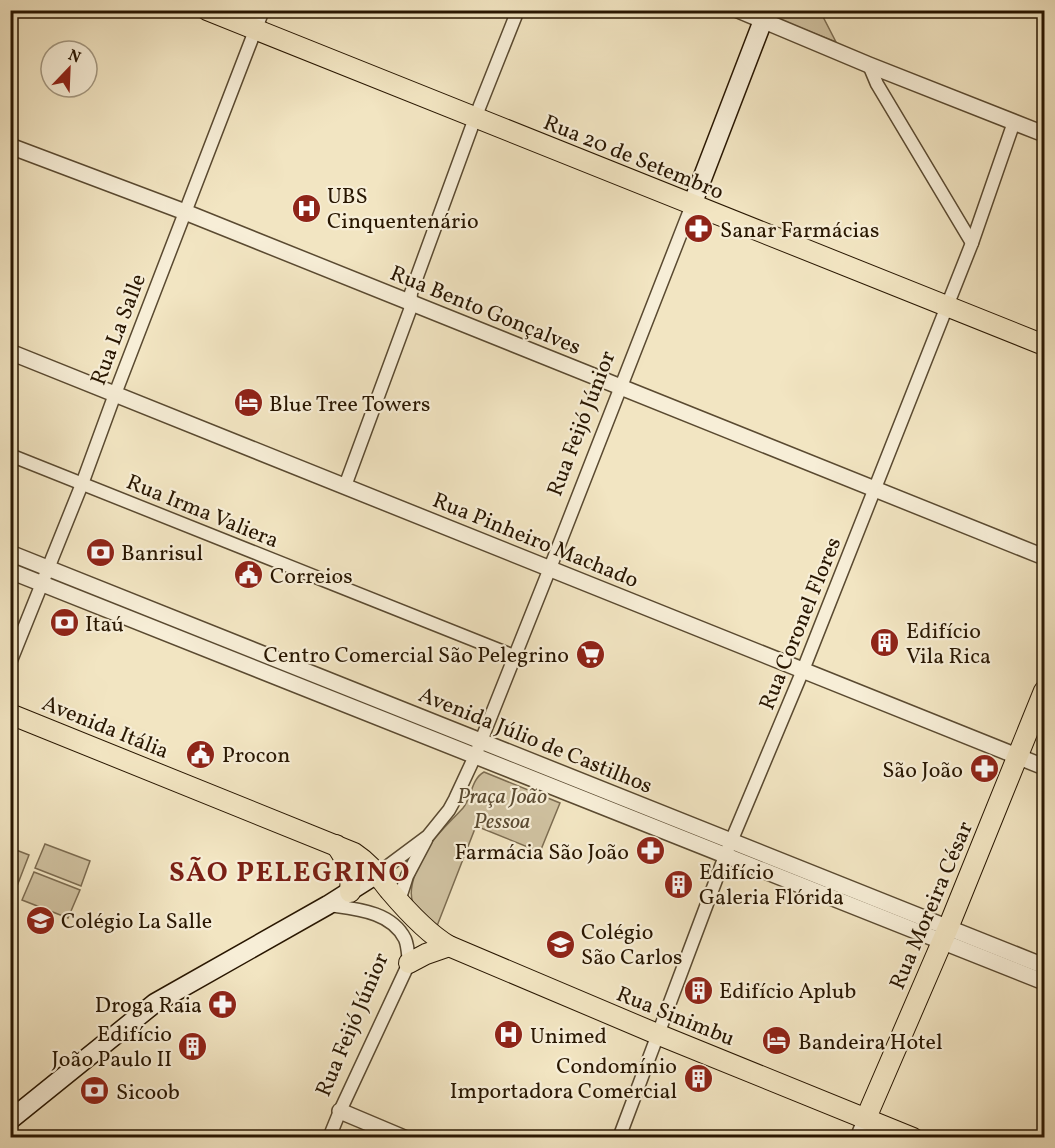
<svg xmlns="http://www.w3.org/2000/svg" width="1055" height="1148" viewBox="0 0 1055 1148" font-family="Vollkorn,serif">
<rect width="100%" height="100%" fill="#f2e5c2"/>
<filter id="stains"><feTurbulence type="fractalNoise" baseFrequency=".00333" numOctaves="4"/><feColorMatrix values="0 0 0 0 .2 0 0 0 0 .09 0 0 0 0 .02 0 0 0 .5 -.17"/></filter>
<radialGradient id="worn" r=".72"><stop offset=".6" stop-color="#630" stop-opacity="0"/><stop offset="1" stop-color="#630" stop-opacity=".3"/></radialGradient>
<g fill="#d0c2a1" stroke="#7c6c51" stroke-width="1.5">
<polygon points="781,11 820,11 836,42 778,19"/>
<path d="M484 772 560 803 540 852 476 826 437 926C431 920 416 910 413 903 406 886 422 856 432 842 441 830 453 819 463 808 472 797 471 779 484 772Z"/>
<polygon points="45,844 90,861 81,886 35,868"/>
<polygon points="11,848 29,855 12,899 10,899"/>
<polygon points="34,872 80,890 68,918 22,900"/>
</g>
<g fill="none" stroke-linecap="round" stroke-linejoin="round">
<defs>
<g id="minor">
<polyline points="869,65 877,84 972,243"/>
<polyline points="10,455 514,656"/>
<polyline points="345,486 410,310 411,293 475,118 518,10"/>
<polyline points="10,663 82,484 115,394 263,10"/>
<polyline points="377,874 428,836 449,810 455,799 475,756 550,568 692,205"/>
<polyline points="399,901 407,876 426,840"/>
<path d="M328 905C355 909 391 911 405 939 408 946 408 955 409 963L340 1111 329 1138"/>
<polyline points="619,1138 725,856 803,670 972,243 1014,122"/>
</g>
<g id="tertiary">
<polyline points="738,10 869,65 1044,134"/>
<polyline points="10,146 185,212 1044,557"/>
<polyline points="10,352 1044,767"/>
<polyline points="10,553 1044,966"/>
<polyline points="10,571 1044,982"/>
<polyline points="340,1111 404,1138"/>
<polyline points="858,1138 866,1118"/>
</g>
<g id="secondary">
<polyline points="692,205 767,10"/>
<polyline points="10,1120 155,1003 328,905 377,874"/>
</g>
<g id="primary">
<polyline points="207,10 1044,345"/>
<path d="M10 714 354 853C372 865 377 875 390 891 407 911 427 933 449 946L657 1034 913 1138"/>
<path d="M336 845C348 863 352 870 350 892"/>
<polyline points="409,963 426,954 449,946"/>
<polyline points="866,1118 948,928 1044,691"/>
</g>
</defs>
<use href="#minor" stroke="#5a4a31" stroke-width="15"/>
<use href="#tertiary" stroke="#5a4a31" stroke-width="18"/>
<use href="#secondary" stroke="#281601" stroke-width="21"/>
<use href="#primary" stroke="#281601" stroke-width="22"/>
<use href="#minor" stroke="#f7eed7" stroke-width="12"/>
<use href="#tertiary" stroke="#f7eed7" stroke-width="15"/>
<use href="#secondary" stroke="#f7eed7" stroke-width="18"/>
<use href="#primary" stroke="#f2e5c2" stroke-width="20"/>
</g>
<defs>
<symbol id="hospital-disc" viewBox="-11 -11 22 22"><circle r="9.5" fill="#8f2418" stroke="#f7eed7"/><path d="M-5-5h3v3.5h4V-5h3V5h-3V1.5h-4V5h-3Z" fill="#fff"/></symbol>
<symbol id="pharmacy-disc" viewBox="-11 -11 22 22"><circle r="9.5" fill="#8f2418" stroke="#f7eed7"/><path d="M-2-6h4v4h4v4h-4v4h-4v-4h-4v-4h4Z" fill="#fff"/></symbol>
<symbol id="hotel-disc" viewBox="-11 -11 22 22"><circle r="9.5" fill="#8f2418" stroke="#f7eed7"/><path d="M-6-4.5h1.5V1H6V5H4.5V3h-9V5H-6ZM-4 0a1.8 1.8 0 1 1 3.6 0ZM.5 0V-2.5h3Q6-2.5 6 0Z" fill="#fff"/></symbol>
<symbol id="bank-disc" viewBox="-11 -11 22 22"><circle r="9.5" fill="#8f2418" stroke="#f7eed7"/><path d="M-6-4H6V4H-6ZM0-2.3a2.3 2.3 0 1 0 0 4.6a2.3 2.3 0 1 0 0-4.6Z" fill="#fff"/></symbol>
<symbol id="civic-disc" viewBox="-11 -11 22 22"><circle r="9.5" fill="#8f2418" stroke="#f7eed7"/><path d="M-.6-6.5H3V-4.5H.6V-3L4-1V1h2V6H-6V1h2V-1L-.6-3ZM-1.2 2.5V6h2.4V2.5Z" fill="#fff"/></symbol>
<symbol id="building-disc" viewBox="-11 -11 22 22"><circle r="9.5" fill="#8f2418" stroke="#f7eed7"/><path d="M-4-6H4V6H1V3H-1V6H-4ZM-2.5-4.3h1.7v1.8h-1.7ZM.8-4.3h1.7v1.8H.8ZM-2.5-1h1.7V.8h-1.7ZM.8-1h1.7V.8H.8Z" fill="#fff"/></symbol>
<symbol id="supermarket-disc" viewBox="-11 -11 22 22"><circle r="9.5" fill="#8f2418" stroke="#f7eed7"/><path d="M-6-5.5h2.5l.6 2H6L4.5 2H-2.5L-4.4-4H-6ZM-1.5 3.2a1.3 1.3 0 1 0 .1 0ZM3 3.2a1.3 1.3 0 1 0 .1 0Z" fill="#fff"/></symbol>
<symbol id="school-disc" viewBox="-11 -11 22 22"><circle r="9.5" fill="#8f2418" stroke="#f7eed7"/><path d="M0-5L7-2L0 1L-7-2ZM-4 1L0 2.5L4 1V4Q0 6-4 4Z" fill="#fff"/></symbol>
</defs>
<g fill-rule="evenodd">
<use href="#hospital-disc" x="290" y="192" width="33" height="33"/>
<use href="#pharmacy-disc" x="682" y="212" width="33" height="33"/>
<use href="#hotel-disc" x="232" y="386" width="33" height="33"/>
<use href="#bank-disc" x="84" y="536" width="33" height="33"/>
<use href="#civic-disc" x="232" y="558" width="33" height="33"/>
<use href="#bank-disc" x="48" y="606" width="33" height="33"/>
<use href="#building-disc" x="868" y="626" width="33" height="33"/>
<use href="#supermarket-disc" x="574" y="638" width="33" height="33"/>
<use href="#civic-disc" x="184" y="738" width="33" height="33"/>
<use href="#pharmacy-disc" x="968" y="752" width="33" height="33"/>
<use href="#pharmacy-disc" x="634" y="834" width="33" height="33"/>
<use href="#building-disc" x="662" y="868" width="33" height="33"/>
<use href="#school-disc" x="24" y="904" width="33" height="33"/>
<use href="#school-disc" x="544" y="928" width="33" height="33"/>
<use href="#building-disc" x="682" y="974" width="33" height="33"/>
<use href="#pharmacy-disc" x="206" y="988" width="33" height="33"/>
<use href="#hospital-disc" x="492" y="1018" width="33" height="33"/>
<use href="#hotel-disc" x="760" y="1024" width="33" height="33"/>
<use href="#building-disc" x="176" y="1030" width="33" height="33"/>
<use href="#building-disc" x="682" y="1062" width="33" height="33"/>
<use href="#bank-disc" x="78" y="1074" width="33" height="33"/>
</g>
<g text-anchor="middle" stroke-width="4.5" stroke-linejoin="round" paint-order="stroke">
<g font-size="22" fill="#281601" stroke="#f7eed7">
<text transform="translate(634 156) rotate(22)" y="8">Rua 20 de Setembro</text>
<text transform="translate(486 309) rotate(22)" y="8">Rua Bento Gonçalves</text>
<text transform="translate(117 329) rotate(-69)" y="8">Rua La Salle</text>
<text transform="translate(580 423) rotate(-69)" y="8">Rua Feijó Júnior</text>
<text transform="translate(203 510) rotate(22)" y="8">Rua Irma Valiera</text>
<text transform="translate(536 539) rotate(22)" y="8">Rua Pinheiro Machado</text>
<text transform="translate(799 623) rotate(-68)" y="8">Rua Coronel Flores</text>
<text transform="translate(106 726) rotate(22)" y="8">Avenida Itália</text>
<text transform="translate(536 739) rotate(22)" y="8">Avenida Júlio de Castilhos</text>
<text transform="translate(930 905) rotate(-67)" y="8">Rua Moreira César</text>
<text transform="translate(676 1015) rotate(22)" y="8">Rua Sinimbu</text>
<text transform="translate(351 1024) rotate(-67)" y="8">Rua Feijó Júnior</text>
</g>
<g font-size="22" fill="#281601" stroke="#f7eed7" text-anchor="start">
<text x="327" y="203">UBS<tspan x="327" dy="25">Cinquentenário</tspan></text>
<text x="720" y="237">Sanar Farmácias</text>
<text x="269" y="411">Blue Tree Towers</text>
<text x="121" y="560">Banrisul</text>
<text x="270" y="583">Correios</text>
<text x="85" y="631">Itaú</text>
<text x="906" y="638">Edifício<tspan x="906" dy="25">Vila Rica</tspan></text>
<text x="569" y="662" text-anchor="end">Centro Comercial São Pelegrino</text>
<text x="222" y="762">Procon</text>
<text x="963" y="777" text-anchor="end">São João</text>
<text x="629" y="859" text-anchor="end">Farmácia São João</text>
<text x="699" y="879">Edifício<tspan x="699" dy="25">Galeria Flórida</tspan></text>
<text x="61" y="928">Colégio La Salle</text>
<text x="581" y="939">Colégio<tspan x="581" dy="25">São Carlos</tspan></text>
<text x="719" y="998">Edifício Aplub</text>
<text x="202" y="1012" text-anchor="end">Droga Raia</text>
<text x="172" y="1041" text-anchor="end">Edifício<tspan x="172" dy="25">João Paulo II</tspan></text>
<text x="530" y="1043">Unimed</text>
<text x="798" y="1049">Bandeira Hotel</text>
<text x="677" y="1073" text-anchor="end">Condomínio<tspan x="677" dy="25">Importadora Comercial</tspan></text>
<text x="116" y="1099">Sicoob</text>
</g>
<g font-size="22" font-style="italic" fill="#5a4a31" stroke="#f7eed7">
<text x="502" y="803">Praça João<tspan x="502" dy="25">Pessoa</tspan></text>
</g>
<g font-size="28" font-weight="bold" letter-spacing="1.5" fill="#7a1f14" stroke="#f7eed7">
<text x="290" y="881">SÃO PELEGRINO</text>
</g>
</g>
<rect width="1055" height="1148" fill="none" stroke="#f2e5c2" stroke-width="36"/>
<rect x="12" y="12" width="1031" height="1124" fill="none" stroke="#281601" stroke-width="3"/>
<rect x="18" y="18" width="1019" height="1112" fill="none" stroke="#281601" stroke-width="1.5"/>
<g transform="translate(69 69) rotate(23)"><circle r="28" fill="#f7eed7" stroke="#a49881" stroke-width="1.5"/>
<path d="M0-4.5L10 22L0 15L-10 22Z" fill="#8f2418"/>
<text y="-9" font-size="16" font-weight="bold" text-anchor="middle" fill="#281601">N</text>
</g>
<rect width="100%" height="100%" filter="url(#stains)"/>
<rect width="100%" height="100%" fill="url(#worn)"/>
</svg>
